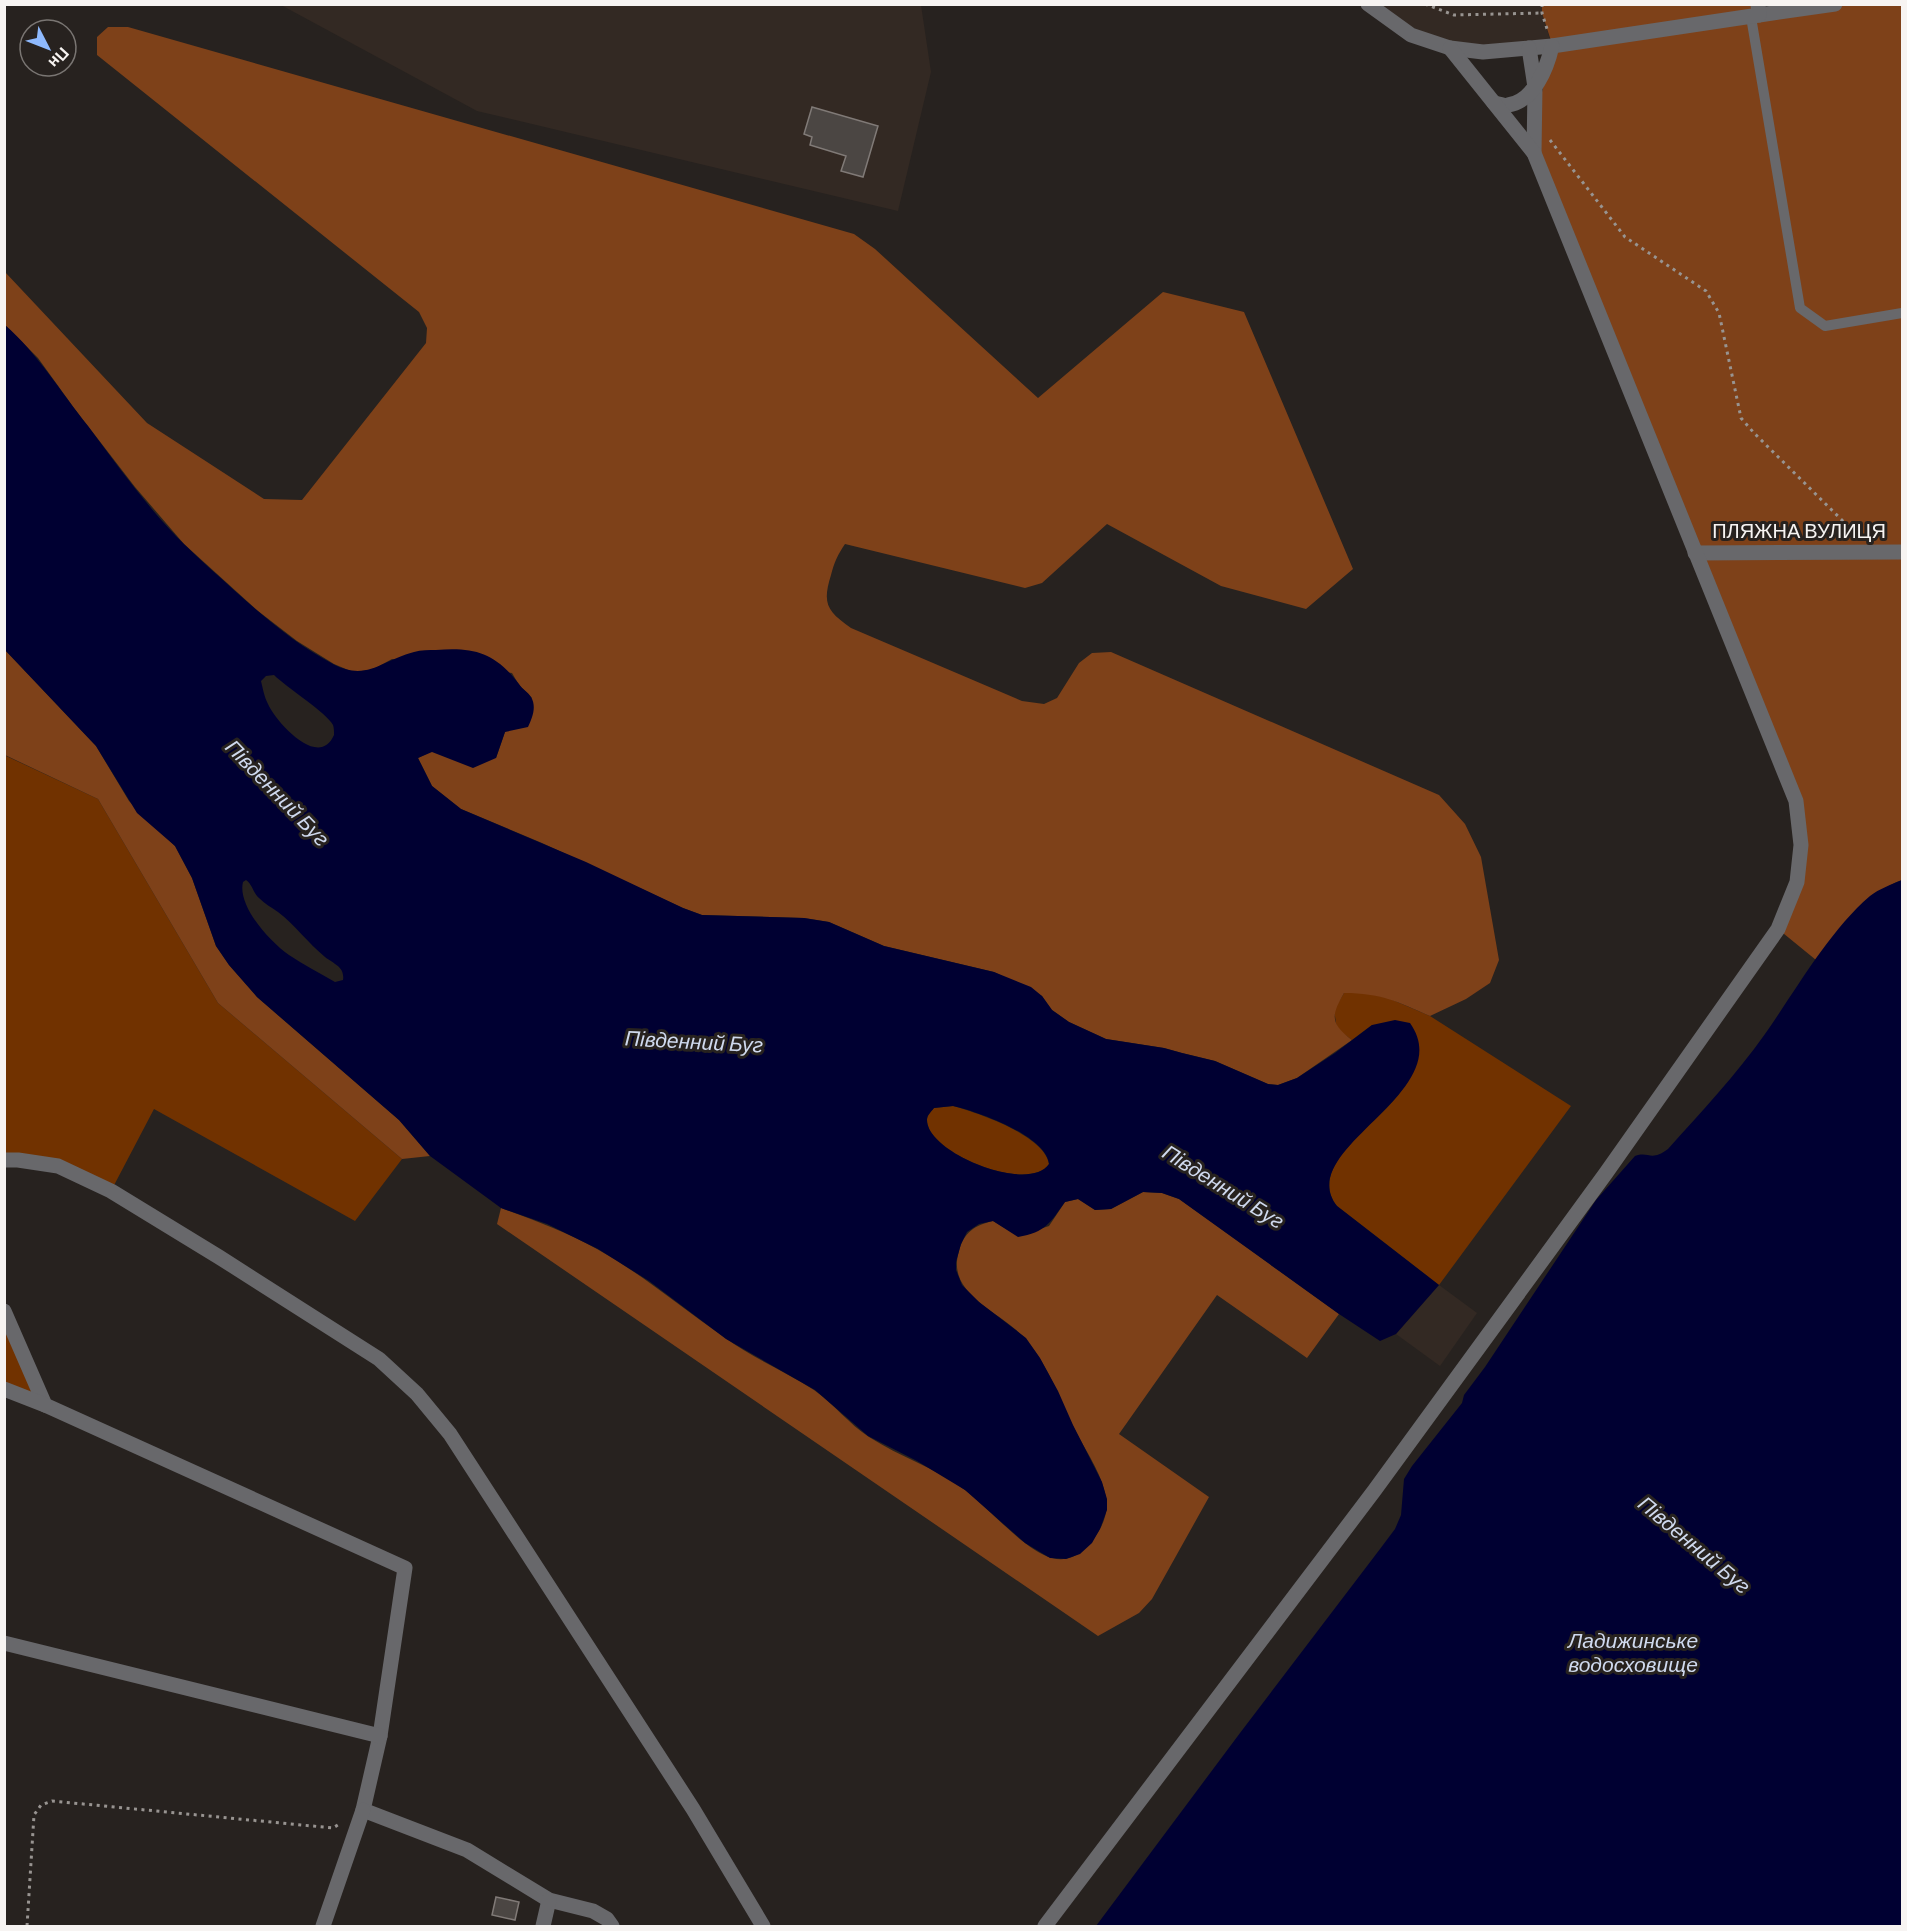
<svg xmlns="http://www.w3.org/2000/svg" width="1907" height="1931" viewBox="0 0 1907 1931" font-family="Barlow,sans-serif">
<rect width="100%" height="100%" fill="#27221f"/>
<g fill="#332923">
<polygon points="281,5 921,5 931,72 898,211 477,111"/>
<polygon points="1368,5 1542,5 1542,13 1552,46 1450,48"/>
<polygon points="1439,1285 1477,1313 1440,1366 1396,1334"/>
</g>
<g fill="#713200">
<polygon points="4,755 98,799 218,1003 402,1159 355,1221 154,1109 111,1191 58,1166 5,1160"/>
<path d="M1344 993H1367L1388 998 1430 1016 1571 1106 1439 1285 1337 1206C1307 1168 1373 1126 1394 1100 1406 1086 1413 1072 1418 1055L1372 1025 1352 1040 1337 1029 1334 1010Z"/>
<path d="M953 1106C979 1113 1045 1136 1049 1164 1029 1194 927 1153 927 1120 927 1115 931 1112 934 1108Z"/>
<polygon points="5,1311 45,1405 5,1389"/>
</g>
<g fill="#7e4119">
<path d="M1542 5H1758L1759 15 1835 5H1902V880C1864 894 1840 928 1816 960L1778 929 1797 882 1796 801 1534 153 1536 121 1552 44 1542 13Z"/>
<path d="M108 27H128L854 234 875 249 1038 398 1163 292 1244 312 1353 569 1306 609 1221 586 1107 524 1042 583 1025 588 845 544C838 554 834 563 831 575 822 604 827 611 851 628L1022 701 1044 704 1057 698 1079 663 1092 653 1111 652 1439 795 1465 824 1481 857 1499 960 1490 983 1466 999 1430 1016C1398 1002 1381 993 1344 993 1331 1016 1330 1023 1352 1040L1297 1078 1278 1085 1268 1084 1215 1061 1182 1053 1164 1048 1106 1039 1069 1022 1052 1010 1042 996 994 972 884 946 829 922 804 918 702 915 683 908 542 843 461 809 432 786 418 758 432 751 443 755 496 758 505 732 532 698 519 685 512 673 392 659 372 670 353 672 334 664 297 641 258 611 184 544 135 487 74 408 38 358 5 325V272L147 423 264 499 302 500 426 343 427 328 419 312 97 55V37Z"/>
<polygon points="5,650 96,746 129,801 175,846 192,878 216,946 229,965 257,997 399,1120 430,1156 402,1159 218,1003 98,799 5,755"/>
<path d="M1143 1192 1162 1193 1179 1199 1339 1314 1307 1358 1217 1295 1119 1434 1209 1497 1152 1599 1139 1613 1098 1636 497 1224 501 1208C534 1220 566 1232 597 1249 642 1274 682 1308 724 1337 752 1358 785 1371 814 1390 834 1404 849 1424 869 1437 900 1457 936 1468 965 1490 989 1508 1025 1551 1052 1558 1074 1564 1089 1547 1100 1529 1105 1520 1108 1509 1106 1498 1102 1473 1085 1450 1074 1428 1059 1398 1049 1367 1027 1341 1004 1312 945 1296 959 1251 964 1232 975 1225 993 1221L1018 1236 1049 1226 1065 1202 1078 1199 1095 1210 1111 1209Z"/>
</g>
<g fill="#000032" fill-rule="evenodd">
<path d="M5 325C38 354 60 391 88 426 118 466 149 510 185 545 201 561 219 576 235 591 265 618 297 645 333 664 367 682 382 660 414 652 421 650 429 650 436 650 475 647 495 653 519 684 522 689 528 692 531 697 537 707 532 718 528 727L505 732 496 758 473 768 432 752 418 758 432 786 461 809 586 862 683 908 702 915 804 918 829 922 884 946 994 972 1031 987 1042 996 1052 1010 1069 1022 1106 1039 1164 1048 1182 1053 1215 1061 1268 1084 1278 1085 1297 1078 1335 1053 1372 1025 1395 1020 1410 1023C1460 1093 1292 1149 1337 1206L1439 1285 1396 1334 1380 1341 1339 1314 1179 1199 1162 1193 1143 1192 1111 1209 1095 1210 1078 1199 1065 1202C1050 1223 1046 1232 1018 1237L993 1221 979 1224 967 1232 961 1244 956 1262V1270L962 1285 979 1302 1026 1338 1040 1358 1058 1391 1073 1425 1102 1482 1107 1499V1510L1100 1529 1092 1543 1080 1554 1066 1559 1050 1558 1025 1543 965 1490 917 1461 868 1436 815 1390 726 1339 649 1281 598 1249 547 1224 501 1208 430 1156 399 1120 257 997 229 965 216 946 192 878 175 846 137 813 96 746 5 650ZM274 675C286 687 327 713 333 725 334 728 334 731 334 735 319 770 276 722 268 704 264 696 263 689 261 681L266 676ZM246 880C253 885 253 893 259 898 265 904 271 907 278 912 295 925 308 943 325 957 334 964 345 967 343 980L335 982C320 973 304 965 289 955 270 942 237 906 243 882ZM953 1106C979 1112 1046 1136 1049 1164 1029 1194 927 1153 927 1120 927 1115 931 1112 934 1108Z"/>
<path d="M1902 880V1926H1096L1240 1733 1380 1549 1395 1529 1401 1515 1404 1479 1412 1466 1462 1403 1464 1395 1485 1367 1596 1200 1635 1156C1649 1151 1651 1162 1668 1149 1701 1112 1736 1075 1765 1034 1796 990 1829 931 1870 896 1879 889 1892 884 1902 880Z"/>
</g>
<g fill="#4b4643" stroke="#807a77" stroke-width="1.5">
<polygon points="812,107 878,126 863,177 841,171 846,156 810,145 812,137 804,134"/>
<polygon points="496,1897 519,1902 515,1920 492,1915"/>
</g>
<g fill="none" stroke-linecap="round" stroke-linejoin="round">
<g stroke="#989491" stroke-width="3" stroke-dasharray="3 4.5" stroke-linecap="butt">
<polyline points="1425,4 1454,15 1542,13"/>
<polyline points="1542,4 1542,13 1548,32"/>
<polyline points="1550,140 1625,237 1706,291 1719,313 1741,418 1754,433 1858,536"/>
<polyline points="27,1926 34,1815 41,1805 52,1801 333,1828 341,1823"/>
</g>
<polyline stroke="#68686b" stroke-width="10" points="1751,17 1800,308 1825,326 1902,313"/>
<g stroke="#68686b" stroke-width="15">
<polyline points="1759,15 1835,4"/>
<polyline points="1695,553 1902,552"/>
<polyline points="4,1160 18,1160 58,1166 111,1191 219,1257 379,1359 417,1394 450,1434 693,1809 763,1926"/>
<polyline points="4,1311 45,1405 405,1568 380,1736 363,1810 467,1850 549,1900 593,1911 607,1919 612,1926"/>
<polyline points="4,1389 45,1405"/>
<polyline points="4,1643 380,1736"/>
<polyline points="323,1926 363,1810"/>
<polyline points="543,1926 549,1900"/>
</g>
<g stroke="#68686b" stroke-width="15">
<polyline points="1368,4 1411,35 1450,48 1483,52 1552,46 1759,15 1758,4"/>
<polyline points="1529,48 1535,87 1534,153"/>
<path d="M1494 103C1498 104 1505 106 1508 105 1534 101 1547 68 1552 46"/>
<polyline points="1045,1926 1374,1491 1606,1173 1778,929 1797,882 1801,845 1796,801 1534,153 1450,48"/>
</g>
</g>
<g text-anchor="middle" stroke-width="6" stroke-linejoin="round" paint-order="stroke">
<g font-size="20" fill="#f7f4f2" stroke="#27221f">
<text x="1799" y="538">ПЛЯЖНА ВУЛИЦЯ</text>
</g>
<g font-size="21" font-style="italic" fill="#cfd9ee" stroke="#27221f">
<text transform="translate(277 793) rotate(46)" y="7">Південний Буг</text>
<text transform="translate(694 1042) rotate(3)" y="7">Південний Буг</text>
<text transform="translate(1223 1187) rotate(32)" y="7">Південний Буг</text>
<text transform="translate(1694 1545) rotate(40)" y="7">Південний Буг</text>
<text x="1633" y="1648">Ладижинське<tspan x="1633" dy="24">водосховище</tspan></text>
</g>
</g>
<rect width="1907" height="1931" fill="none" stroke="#f7f4f2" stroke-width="12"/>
<g transform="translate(48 48) rotate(132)"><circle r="28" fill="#27221f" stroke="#7a7673" stroke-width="1.5"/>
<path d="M0-4.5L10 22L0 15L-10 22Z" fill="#8eb9fd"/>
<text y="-9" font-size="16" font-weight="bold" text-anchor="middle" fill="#f7f4f2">Пн</text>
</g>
</svg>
